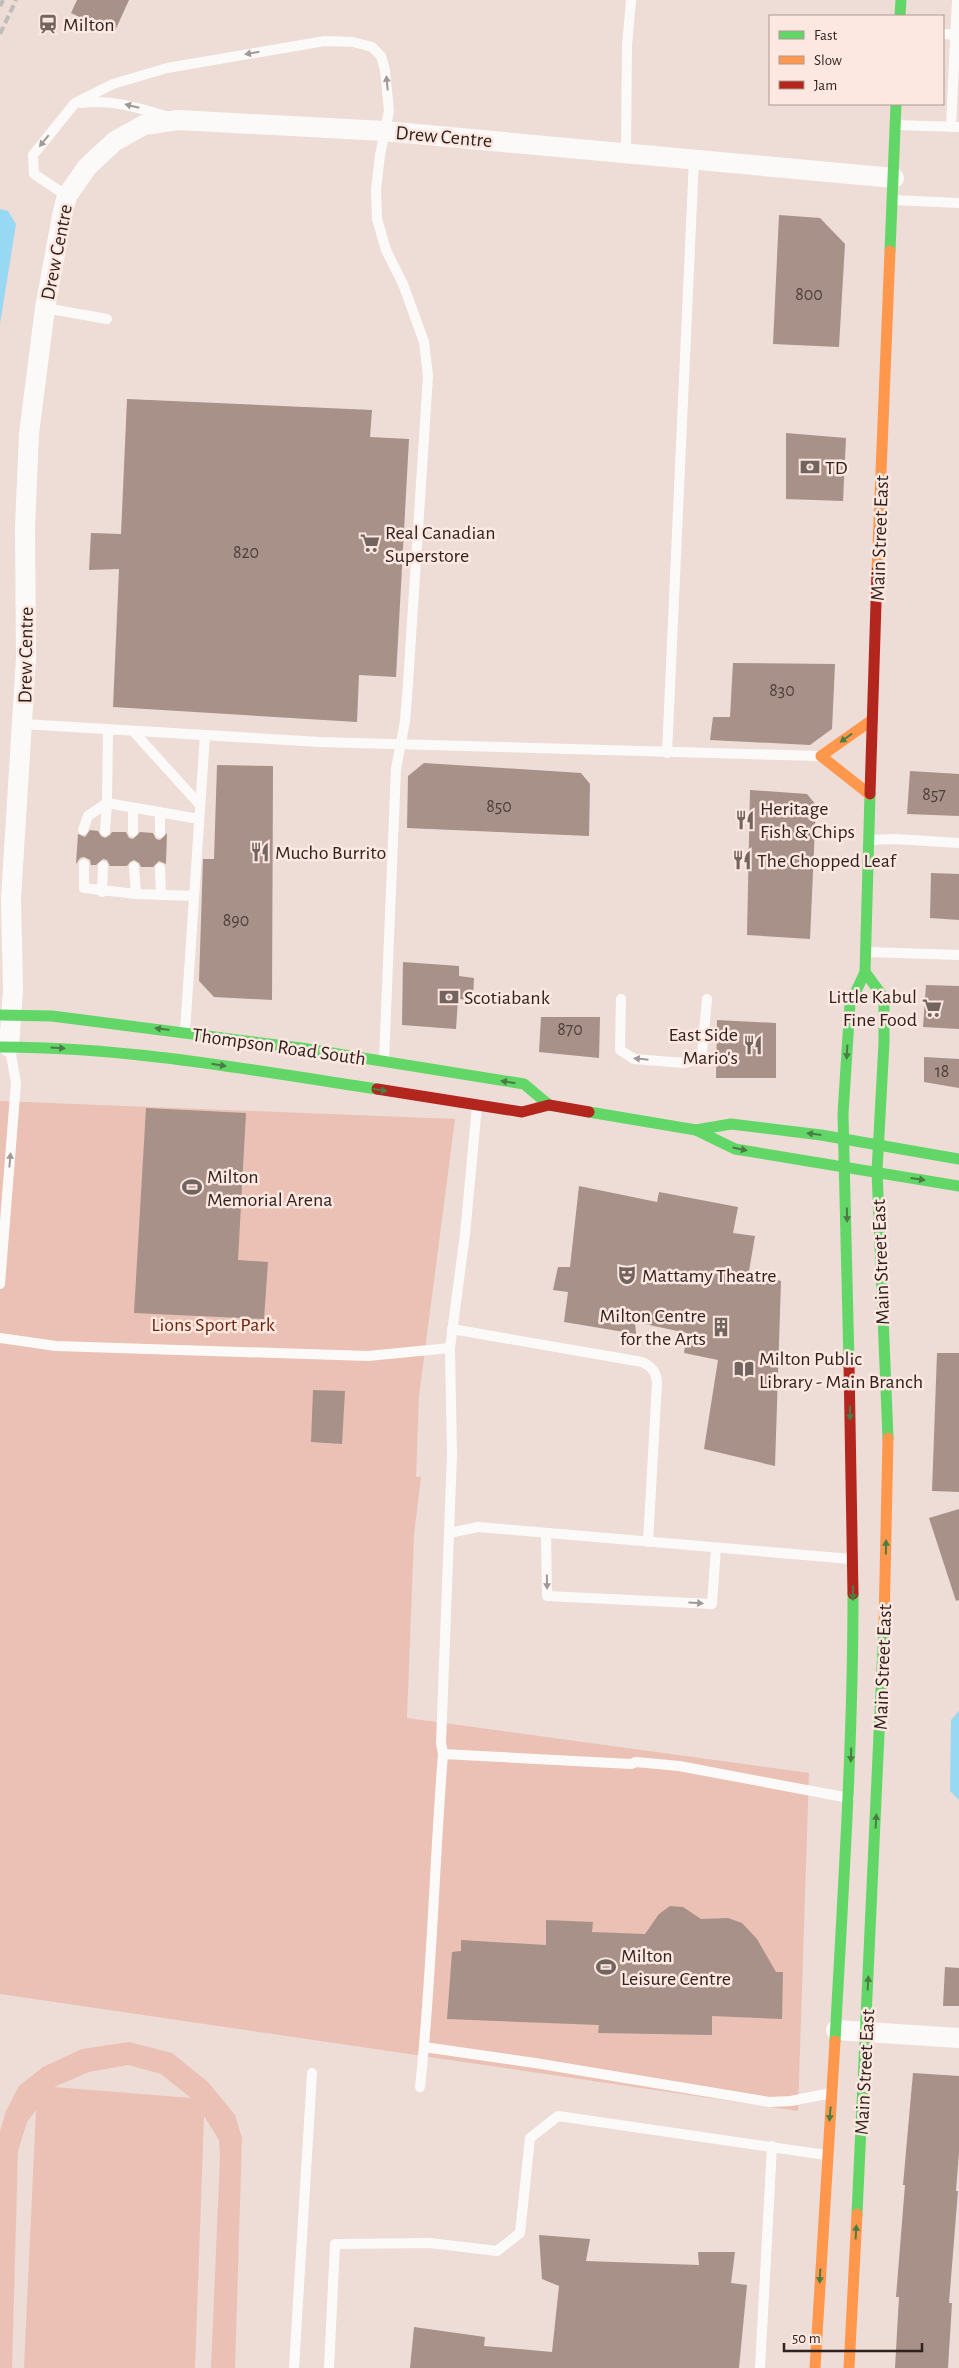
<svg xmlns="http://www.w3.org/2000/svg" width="959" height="2368" viewBox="0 0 959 2368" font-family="'Alegreya Sans',sans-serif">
<rect width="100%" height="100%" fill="#eedcd6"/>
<g fill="#eac1b4" fill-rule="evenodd">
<polygon points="0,1101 455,1119 419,1396 416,1477 421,1477 414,1535 407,1718 809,1773 798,2111 0,1994"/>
<path d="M129 2042 172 2053 208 2082 235 2115 242 2138 235 2368H211L220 2157 219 2140 204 2116 195 2368H24L36 2110 27 2122 18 2151 12 2368H0V2131L6 2111 19 2086 43 2067 82 2049ZM128 2065 161 2074 191 2098 54 2087 89 2072Z"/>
</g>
<g fill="#97d8f3">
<polygon points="0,209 8,211 16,224 0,324"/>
<polygon points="959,1711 959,1800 950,1791 951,1720"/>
</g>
<g fill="#a79189">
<polygon points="77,0 129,0 114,33 71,13"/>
<polygon points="779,215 820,218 845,244 839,347 773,344"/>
<polygon points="127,399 372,410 370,437 409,439 396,677 359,675 357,722 113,707 119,569 89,570 91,533 121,534"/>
<polygon points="786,433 846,438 843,501 786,499"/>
<polygon points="733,663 835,664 832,729 810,745 710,740 713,717 730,717"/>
<polygon points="424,763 581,773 590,784 589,836 407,828 408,776"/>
<polygon points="217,765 273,766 272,1000 214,997 199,981 203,859 214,859"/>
<polygon points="910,771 959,774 959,816 907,814"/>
<polygon points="750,790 807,794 816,805 810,939 747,935"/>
<polygon points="90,830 98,831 101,836 105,838 110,835 112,832 126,832 129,838 133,839 140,832 153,833 156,839 160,840 167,833 166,864 159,861 153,867 141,867 139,863 134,860 130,862 127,866 110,866 107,860 103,859 96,865 91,865 90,860 84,857 80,858 76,864 78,834 85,837"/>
<polygon points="931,873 959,874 959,920 930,918"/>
<polygon points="403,962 459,966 459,976 474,978 473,1000 458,999 456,1029 402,1025"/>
<polygon points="926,985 959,986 959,1029 923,1027"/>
<polygon points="541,1017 600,1017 599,1058 539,1052"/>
<polygon points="717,1020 776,1023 776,1078 716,1078"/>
<polygon points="924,1057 959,1059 959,1088 924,1082"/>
<polygon points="146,1108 246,1113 238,1260 268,1262 264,1319 134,1313"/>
<polygon points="579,1186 657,1202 659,1192 738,1207 733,1233 755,1236 749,1271 781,1281 775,1466 704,1449 718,1360 684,1353 687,1333 635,1322 636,1334 564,1322 568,1292 553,1290 558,1267 570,1267"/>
<polygon points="937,1353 959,1353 959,1492 932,1491"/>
<polygon points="313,1390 345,1391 342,1444 311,1442"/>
<polygon points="959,1509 959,1600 956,1601 929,1518"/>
<polygon points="670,1906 683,1907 701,1919 728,1918 742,1923 757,1939 776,1972 783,1972 782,2019 712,2016 712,2035 598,2033 599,2025 447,2019 452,1952 461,1951 461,1940 546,1945 546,1920 593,1922 592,1932 645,1934 659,1914"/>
<polygon points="945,1967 959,1968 959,2006 943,2006"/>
<polygon points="913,2073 959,2076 959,2152 956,2191 958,2191 949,2303 952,2303 948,2368 895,2368 899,2297 896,2297 905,2185 903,2185"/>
<polygon points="539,2235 590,2239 586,2261 699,2265 698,2252 735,2252 731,2283 747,2285 739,2368 410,2368 414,2327 485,2337 484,2346 552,2352 559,2286 542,2279"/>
</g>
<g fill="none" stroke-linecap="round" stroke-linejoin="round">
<g stroke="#fcfaf9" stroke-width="10">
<polyline points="943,34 959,35"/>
<path d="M81 103C112 99 139 108 169 117"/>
<polyline points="896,125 959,127"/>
<polyline points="951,127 957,0"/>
<polyline points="626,153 627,46 631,0"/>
<polyline points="67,196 34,174 33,155 75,103 113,84 167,68 325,41 353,42 372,47 381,56 385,70 389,111 380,155 376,190 377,219 386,250 403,284 424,342 428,376 408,684 405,721 396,769 384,1060"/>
<polyline points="893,200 959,203"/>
<polyline points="45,308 107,319"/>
<polyline points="23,724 320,742 820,756"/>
<polyline points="108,729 107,803 199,819"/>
<polyline points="133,731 200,805"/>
<polyline points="667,753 694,159"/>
<polyline points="160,812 160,833"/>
<polyline points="83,830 88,816 107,803"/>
<polyline points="105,831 107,803"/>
<polyline points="133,832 133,808"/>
<polyline points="869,840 896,839 959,843"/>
<polyline points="84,864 84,888 136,894 194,896"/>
<polyline points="134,867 136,894"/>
<polyline points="160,868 161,895"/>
<polyline points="102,892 103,866"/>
<polyline points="868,952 959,955"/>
<polyline points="621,999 620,1050 634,1059 684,1063 696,1060 702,1053 707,999"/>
<polyline points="185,1031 205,735"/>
<polyline points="0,1284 16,1083 10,1049"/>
<path d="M452 1329 642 1362C652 1367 656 1371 657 1383L648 1542"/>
<polyline points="0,1338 56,1346 368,1356 450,1348"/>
<polyline points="449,1533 478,1527 851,1559"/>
<polyline points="546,1534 547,1596 712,1604 716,1548"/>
<polyline points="443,1754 631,1764 636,1762 679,1766 849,1798"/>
<polyline points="424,2047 535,2063 769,2102 791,2101 831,2093"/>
<path d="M420 2087C432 1977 434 1865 443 1754L441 1743 452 1455 450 1348 465 1234 477 1106"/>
<polyline points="294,2368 312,2073"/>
<polyline points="329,2368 335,2244 430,2243 497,2251 520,2233 530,2138 558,2116 826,2155"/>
<polyline points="760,2368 772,2146"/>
</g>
<g stroke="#fcfaf9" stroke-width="20">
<polyline points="9,1047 13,990 11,898 26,658 25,527 29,434 45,308 63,211 67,196 87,167 115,141 144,125 178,120 384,131 894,178"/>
<polyline points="836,2030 959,2038"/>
</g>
<g stroke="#63d668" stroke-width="11">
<polyline points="900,16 901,0"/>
<polyline points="890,251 896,104"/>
<polyline points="865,972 884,998 884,1043 877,1171 888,1438"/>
<polyline points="0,1015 52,1016 301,1048 524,1084 549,1105"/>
<path d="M0 1047C127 1047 252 1070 377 1089"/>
<polyline points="589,1112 696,1130 735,1149 959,1186"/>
<polyline points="696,1130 731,1124 821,1135 959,1159"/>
<polyline points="849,1363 843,1114 850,1004 865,972 870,794"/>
<path d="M835 2041C843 1892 853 1744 853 1594"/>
<polyline points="857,2214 884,1625"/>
</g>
<g stroke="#ff974d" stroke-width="11">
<polyline points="877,571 890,251"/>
<polyline points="869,794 821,756 872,720"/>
<polyline points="884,1625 888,1438"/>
<polyline points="815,2368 835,2041"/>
<polyline points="849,2368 857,2214"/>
</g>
<g stroke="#b3261e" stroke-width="11">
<polyline points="870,794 877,571"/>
<polyline points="377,1089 522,1112 549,1105 589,1112"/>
<polyline points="849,1363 853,1594"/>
</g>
<g stroke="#c0bcba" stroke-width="4" stroke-dasharray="8 4" stroke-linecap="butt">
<polyline points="0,6 3,0"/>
<polyline points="0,34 16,0"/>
</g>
</g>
<defs><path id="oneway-solid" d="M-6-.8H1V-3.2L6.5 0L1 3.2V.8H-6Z" transform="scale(1.25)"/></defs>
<g fill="#a09997">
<use href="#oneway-solid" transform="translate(252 53) rotate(170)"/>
<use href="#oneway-solid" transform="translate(387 83) rotate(-96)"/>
<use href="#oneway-solid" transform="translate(132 106) rotate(-166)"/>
<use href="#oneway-solid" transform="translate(44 141) rotate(129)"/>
<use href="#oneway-solid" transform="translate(641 1059) rotate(-174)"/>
<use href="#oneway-solid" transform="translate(10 1160) rotate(-85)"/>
<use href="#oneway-solid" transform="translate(547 1582) rotate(89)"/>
<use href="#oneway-solid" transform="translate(696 1603) rotate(3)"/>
</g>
<g fill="#4a7c44">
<use href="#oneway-solid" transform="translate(846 738) rotate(144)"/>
<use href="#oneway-solid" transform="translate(162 1029) rotate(-173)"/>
<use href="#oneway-solid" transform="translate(58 1048) rotate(4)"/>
<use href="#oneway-solid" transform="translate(847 1052) rotate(93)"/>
<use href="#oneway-solid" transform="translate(219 1065) rotate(9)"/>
<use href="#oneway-solid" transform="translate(508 1082) rotate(-171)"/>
<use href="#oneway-solid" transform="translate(380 1090) rotate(9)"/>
<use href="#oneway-solid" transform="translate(814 1134) rotate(-173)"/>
<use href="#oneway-solid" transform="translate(740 1149) rotate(12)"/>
<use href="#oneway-solid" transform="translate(918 1179) rotate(8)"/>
<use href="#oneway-solid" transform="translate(847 1215) rotate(89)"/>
<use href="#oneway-solid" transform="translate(850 1413) rotate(89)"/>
<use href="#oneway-solid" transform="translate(886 1547) rotate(-89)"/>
<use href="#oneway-solid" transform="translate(853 1593) rotate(90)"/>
<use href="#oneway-solid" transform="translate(851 1755) rotate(92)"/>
<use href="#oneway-solid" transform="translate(876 1821) rotate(-87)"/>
<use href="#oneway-solid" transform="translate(868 1983) rotate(-87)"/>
<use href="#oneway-solid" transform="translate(830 2114) rotate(95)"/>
<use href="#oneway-solid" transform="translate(856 2232) rotate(-87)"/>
<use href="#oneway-solid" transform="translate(820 2276) rotate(93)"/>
</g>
<defs>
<symbol id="station-bare" viewBox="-9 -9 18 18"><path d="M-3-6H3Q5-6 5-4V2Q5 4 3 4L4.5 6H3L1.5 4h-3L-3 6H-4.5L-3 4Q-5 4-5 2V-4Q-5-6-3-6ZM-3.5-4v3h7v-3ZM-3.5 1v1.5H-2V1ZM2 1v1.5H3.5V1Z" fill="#72645f" stroke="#fde8e1" stroke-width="2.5" paint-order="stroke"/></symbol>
<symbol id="bank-bare" viewBox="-9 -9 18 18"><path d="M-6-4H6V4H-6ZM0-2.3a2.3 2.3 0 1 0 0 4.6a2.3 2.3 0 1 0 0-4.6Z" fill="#72645f" stroke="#fde8e1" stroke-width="2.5" paint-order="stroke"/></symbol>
<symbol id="supermarket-bare" viewBox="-9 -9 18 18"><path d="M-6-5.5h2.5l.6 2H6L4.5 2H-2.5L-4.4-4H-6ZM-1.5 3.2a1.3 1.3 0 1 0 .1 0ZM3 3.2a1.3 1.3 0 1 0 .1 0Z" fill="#72645f" stroke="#fde8e1" stroke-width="2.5" paint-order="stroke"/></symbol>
<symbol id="restaurant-bare" viewBox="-9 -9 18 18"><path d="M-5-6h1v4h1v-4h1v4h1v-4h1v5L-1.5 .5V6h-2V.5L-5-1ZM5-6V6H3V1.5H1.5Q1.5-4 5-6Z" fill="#72645f" stroke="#fde8e1" stroke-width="2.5" paint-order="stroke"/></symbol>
<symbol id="stadium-bare" viewBox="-9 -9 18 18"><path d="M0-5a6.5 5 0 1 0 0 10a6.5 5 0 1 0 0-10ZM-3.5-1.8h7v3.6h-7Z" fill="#72645f" stroke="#fde8e1" stroke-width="2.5" paint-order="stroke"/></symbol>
<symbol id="theatre-bare" viewBox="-9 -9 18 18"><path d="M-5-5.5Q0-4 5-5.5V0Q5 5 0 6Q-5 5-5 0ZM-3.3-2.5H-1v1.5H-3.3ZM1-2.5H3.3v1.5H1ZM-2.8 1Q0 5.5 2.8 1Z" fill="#72645f" stroke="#fde8e1" stroke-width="2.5" paint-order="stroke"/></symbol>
<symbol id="building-bare" viewBox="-9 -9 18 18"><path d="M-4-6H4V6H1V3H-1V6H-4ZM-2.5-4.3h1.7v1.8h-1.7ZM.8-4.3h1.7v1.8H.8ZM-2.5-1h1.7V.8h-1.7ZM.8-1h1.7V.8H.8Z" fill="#72645f" stroke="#fde8e1" stroke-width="2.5" paint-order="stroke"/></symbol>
<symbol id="library-bare" viewBox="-9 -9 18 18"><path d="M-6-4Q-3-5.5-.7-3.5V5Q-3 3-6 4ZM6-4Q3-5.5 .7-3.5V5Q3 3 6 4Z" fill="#72645f" stroke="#fde8e1" stroke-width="2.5" paint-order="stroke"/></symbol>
</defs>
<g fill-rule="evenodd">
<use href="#station-bare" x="34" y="10" width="28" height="28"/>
<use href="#bank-bare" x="796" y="453" width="28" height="28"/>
<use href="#supermarket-bare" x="356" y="529" width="28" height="28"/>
<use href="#restaurant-bare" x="731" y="806" width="28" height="28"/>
<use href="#restaurant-bare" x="246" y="838" width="28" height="28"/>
<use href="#restaurant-bare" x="728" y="846" width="28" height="28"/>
<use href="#bank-bare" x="435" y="983" width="28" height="28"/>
<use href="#supermarket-bare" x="918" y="994" width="28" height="28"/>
<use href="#restaurant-bare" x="739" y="1031" width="28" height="28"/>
<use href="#stadium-bare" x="178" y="1173" width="28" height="28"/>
<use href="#theatre-bare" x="613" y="1261" width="28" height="28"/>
<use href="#building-bare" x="707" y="1313" width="28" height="28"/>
<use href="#library-bare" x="730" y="1355" width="28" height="28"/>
<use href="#stadium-bare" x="592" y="1953" width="28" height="28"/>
</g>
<g text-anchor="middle" stroke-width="5" stroke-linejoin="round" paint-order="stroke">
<g font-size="18" fill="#4e3e3a">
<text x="809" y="300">800</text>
<text x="246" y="558">820</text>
<text x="782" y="696">830</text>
<text x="934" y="800">857</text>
<text x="499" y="812">850</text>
<text x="236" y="926">890</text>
<text x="570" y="1035">870</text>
<text x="942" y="1077">18</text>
</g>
<g font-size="20" fill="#30231f" stroke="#fde8e1" text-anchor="start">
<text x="63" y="31">Milton</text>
<text x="825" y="474">TD</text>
<text x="385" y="539">Real Canadian<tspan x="385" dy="23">Superstore</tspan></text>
<text x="760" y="815">Heritage<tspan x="760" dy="23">Fish &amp; Chips</tspan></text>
<text x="275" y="859">Mucho Burrito</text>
<text x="757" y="867">The Chopped Leaf</text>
<text x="917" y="1003" text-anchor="end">Little Kabul<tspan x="917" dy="23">Fine Food</tspan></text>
<text x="464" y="1004">Scotiabank</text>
<text x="738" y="1041" text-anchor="end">East Side<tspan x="738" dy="23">Mario's</tspan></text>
<text x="207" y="1183">Milton<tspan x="207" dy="23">Memorial Arena</tspan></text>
<text x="642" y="1282">Mattamy Theatre</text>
<text x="706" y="1322" text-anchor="end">Milton Centre<tspan x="706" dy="23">for the Arts</tspan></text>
<text x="759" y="1365">Milton Public<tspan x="759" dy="23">Library - Main Branch</tspan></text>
<text x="621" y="1962">Milton<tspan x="621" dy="23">Leisure Centre</tspan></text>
</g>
<g font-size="20" fill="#30231f" stroke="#fde8e1">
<text transform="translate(444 136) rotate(5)" y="7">Drew Centre</text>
<text transform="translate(56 252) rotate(-79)" y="7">Drew Centre</text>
<text transform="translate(879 538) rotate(-88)" y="7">Main Street East</text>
<text transform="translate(25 655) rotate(-89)" y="7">Drew Centre</text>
<text transform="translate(279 1046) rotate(8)" y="7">Thompson Road South</text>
<text transform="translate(880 1262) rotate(-92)" y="7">Main Street East</text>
<text transform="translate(882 1667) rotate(-88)" y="7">Main Street East</text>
<text transform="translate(864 2072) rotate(-87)" y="7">Main Street East</text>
</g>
<g font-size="20" fill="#70260a" stroke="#fde8e1">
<text x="213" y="1331">Lions Sport Park</text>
</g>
</g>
<rect x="769" y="15" width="175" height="90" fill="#fde8e1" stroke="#ab9993"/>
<rect x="779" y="31" width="25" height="8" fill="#63d668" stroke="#ab9993"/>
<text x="814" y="40" font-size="15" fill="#30231f">Fast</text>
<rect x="779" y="56" width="25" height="8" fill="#ff974d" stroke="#ab9993"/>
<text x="814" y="65" font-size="15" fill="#30231f">Slow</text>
<rect x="779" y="81" width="25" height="8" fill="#b3261e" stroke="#ab9993"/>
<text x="814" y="90" font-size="15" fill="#30231f">Jam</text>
<path d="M784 2343v8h138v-8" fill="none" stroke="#30231f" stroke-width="2.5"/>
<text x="792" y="2343" font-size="15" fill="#30231f" stroke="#fde8e1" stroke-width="4" paint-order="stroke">50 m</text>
</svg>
